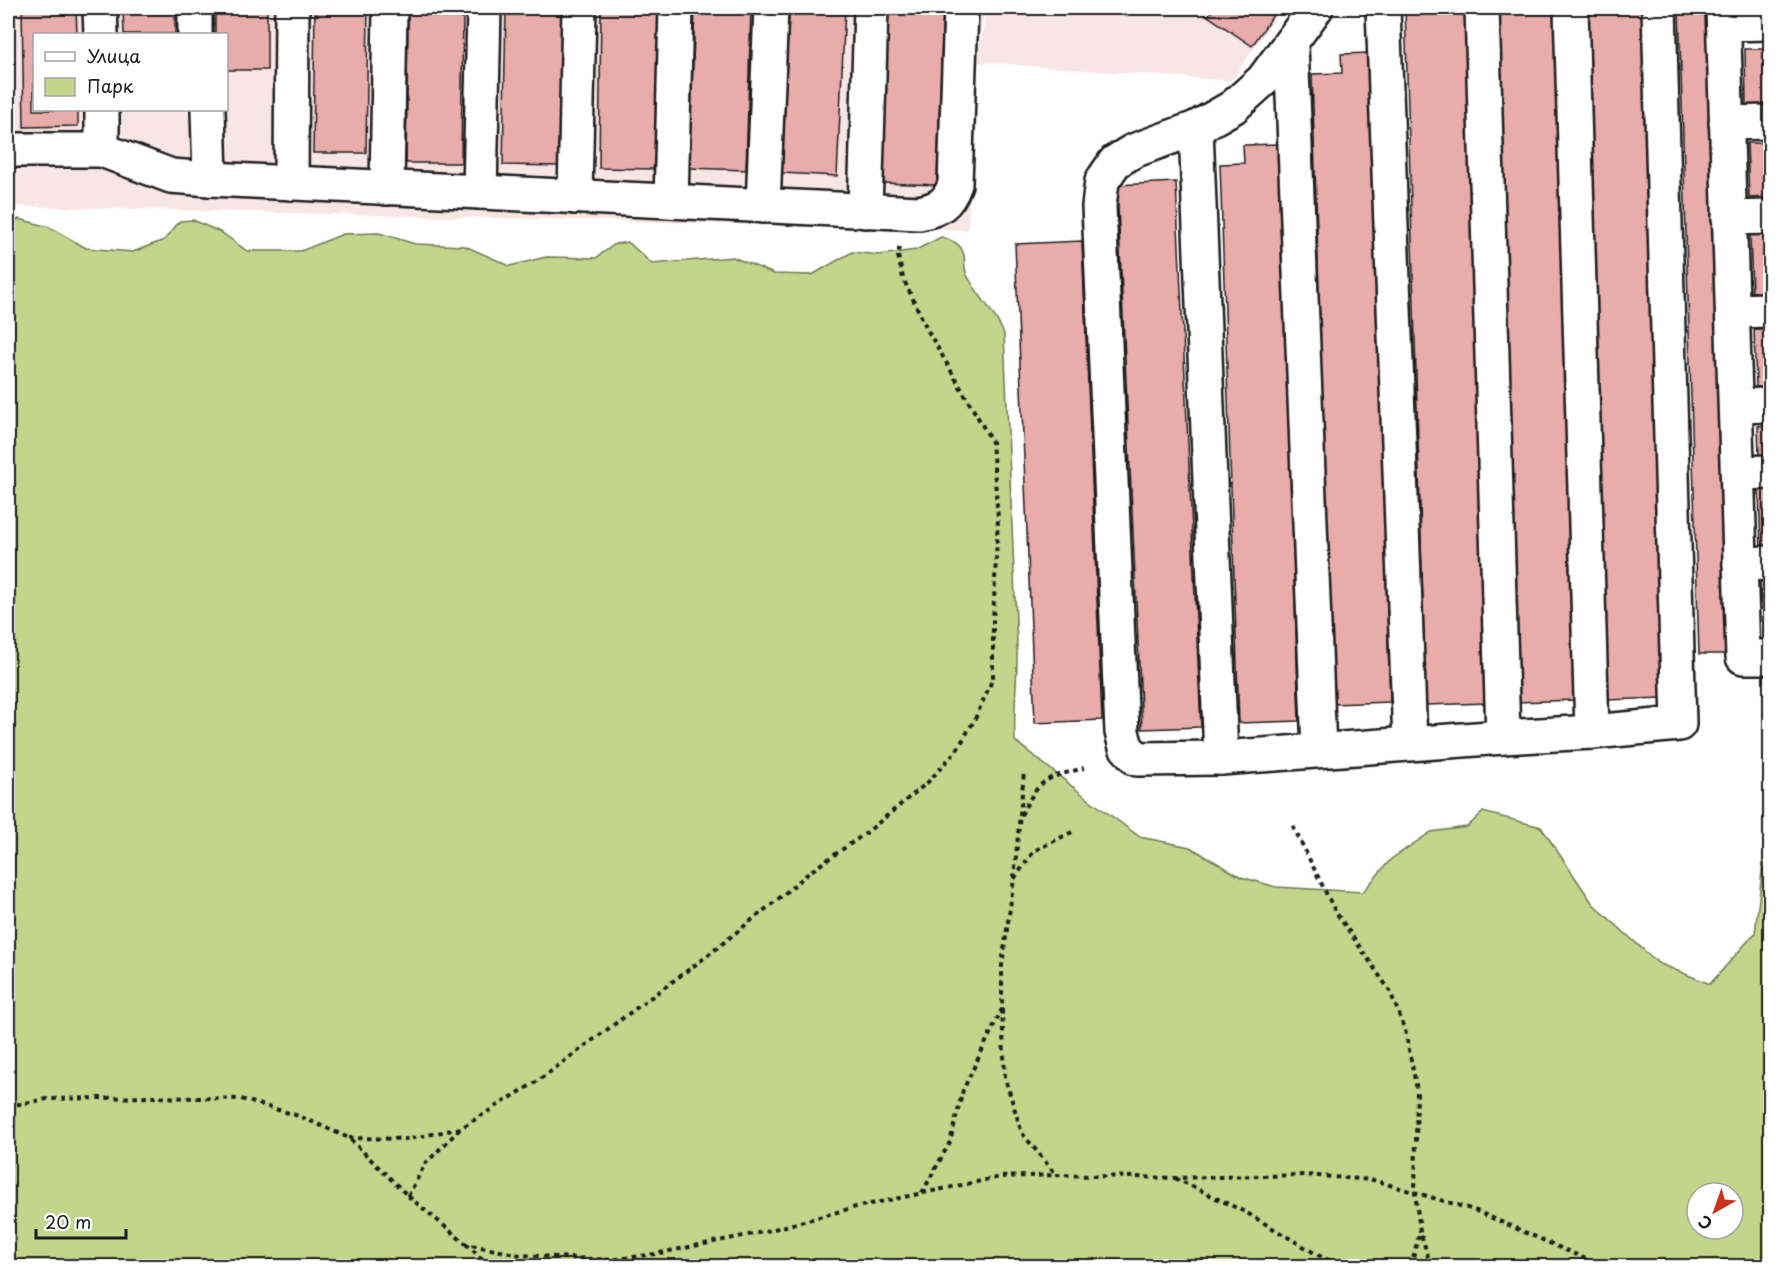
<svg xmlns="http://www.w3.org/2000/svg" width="1778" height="1274" viewBox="0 0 1778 1274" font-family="'Playpen Sans',sans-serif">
<rect width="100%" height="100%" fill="#fff"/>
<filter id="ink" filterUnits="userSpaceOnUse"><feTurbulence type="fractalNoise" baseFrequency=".0167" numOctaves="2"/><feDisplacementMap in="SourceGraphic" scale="12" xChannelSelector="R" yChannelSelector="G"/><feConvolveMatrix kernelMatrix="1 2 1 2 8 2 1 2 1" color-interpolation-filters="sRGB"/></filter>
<g filter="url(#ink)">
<g fill="#f8e6e6" fill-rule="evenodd">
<path d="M8 8H985L975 63 968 230 8 206ZM34 34H226V110H34Z"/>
<polygon points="987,8 1282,8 1231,81 977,62"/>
</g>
<path fill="#c2d58b" stroke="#6f7854" stroke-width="1.5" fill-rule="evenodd" d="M19 219 49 227 86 248 133 252 164 240 180 221 193 220 222 233 247 251H301L343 234 379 233 415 244 465 246 510 266 546 257 596 258 615 244 628 242 652 264 733 257 774 274 812 275 852 252 879 255 916 250 941 237C949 239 960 243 963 252 966 259 963 267 967 275 978 296 995 312 1004 334L1017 645C1018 678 1013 709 1015 741L1087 798 1140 837 1190 847 1241 877 1276 887 1363 892 1391 859 1431 832 1467 827 1483 812 1541 827 1593 904 1658 963 1710 984 1755 933 1763 863 1770 850V1266H8V224ZM1697 1193H1733V1229H1697Z"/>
<g fill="#e8acaa" stroke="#1c1c1c" stroke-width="1.5">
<polygon points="22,8 76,8 77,34 34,34 34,110 78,110 78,126 24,127"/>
<polygon points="123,8 175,8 175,34 124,34"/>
<polygon points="215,8 267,8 267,70 226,70 226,34 215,34"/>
<polygon points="315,8 368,8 366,153 313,153"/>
<polygon points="408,8 463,8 461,163 406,163"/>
<polygon points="506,8 561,8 559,166 503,165"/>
<polygon points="601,8 658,8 656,169 599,168"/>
<polygon points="695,8 751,8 746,170 689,168"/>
<polygon points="789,8 845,8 837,176 782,173"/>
<polygon points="888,8 943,8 937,185 881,183"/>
<polygon points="1214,8 1278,8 1252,46 1208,16"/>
<polygon points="1405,8 1467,8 1488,703 1426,705"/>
<polygon points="1496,8 1555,8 1576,700 1517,702"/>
<polygon points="1588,8 1646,8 1664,698 1606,700"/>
<polygon points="1679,8 1709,8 1729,654 1699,654"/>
<polygon points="1745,49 1770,49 1770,104 1746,105"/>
<polygon points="1370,53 1390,702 1332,704 1312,74 1342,73 1341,54"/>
<polygon points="1747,143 1770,143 1770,197 1749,198"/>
<polygon points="1280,144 1299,721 1239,723 1220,164 1244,163 1243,145"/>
<polygon points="1176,182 1201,727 1142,729 1117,185"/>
<polygon points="1750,235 1770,235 1770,292 1752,292"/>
<polygon points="1082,241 1102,720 1035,723 1015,244"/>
<polygon points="1754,330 1770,330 1770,387 1756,387"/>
<polygon points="1770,425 1770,455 1759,455 1758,426"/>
<polygon points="1759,489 1770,489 1770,550 1761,550"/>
<polygon points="1760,581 1770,581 1770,609 1761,609"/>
</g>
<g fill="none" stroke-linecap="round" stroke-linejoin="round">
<defs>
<g id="minor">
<polyline points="100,8 101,34"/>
<polyline points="195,8 195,34"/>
<polyline points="1316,8 1263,80 1233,107 1196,128 1133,151 1115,162 1102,181 1099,206 1122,732 1126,747 1137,759 1221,758 1503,737 1592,732 1679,724 1659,8"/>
<polyline points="1383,8 1410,743"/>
<polyline points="1482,8 1503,737"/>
<polyline points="1571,8 1592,732"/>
<polyline points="1723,8 1743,657 1770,657"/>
<polyline points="1724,24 1770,23"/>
<polyline points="1291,45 1319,750"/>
<polyline points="102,110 102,150"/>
<polyline points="208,110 210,179"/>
<polyline points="1726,123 1770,122"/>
<polyline points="1196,128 1221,758"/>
<path d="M8 150H102L171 176 210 179 919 213C939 209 948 204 955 184L961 8"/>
<polyline points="291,183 292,8"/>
<polyline points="387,188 390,8"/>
<polyline points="480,192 484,8"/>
<polyline points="575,197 579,8"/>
<polyline points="671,201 676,8"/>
<polyline points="763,206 771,8"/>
<polyline points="865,211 871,8"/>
<polyline points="1729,218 1770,217"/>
<polyline points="1733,311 1770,310"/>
<polyline points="1736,406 1770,405"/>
<polyline points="1738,473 1770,472"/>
<polyline points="1740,564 1770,563"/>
</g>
</defs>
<use href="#minor" stroke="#1c1c1c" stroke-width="38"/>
<g stroke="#1c1c1c" stroke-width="4" stroke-dasharray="4.5 4.5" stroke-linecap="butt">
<path d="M1021 815C1041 777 1044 779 1084 768"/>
<polyline points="1293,826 1335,911 1390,991 1405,1030 1417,1090 1415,1192 1420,1231 1431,1266"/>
<polyline points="1014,878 1024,772"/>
<polyline points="1002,1010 1005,1078 1022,1133 1055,1174"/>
<polyline points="8,1106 47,1099 153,1097 241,1099 299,1116 349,1138 408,1196 466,1244 520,1255 610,1260 655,1254 763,1232 856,1207 1000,1177 1055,1175 1174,1178 1305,1175 1373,1180 1474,1210 1602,1266"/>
<polyline points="349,1138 409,1139 461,1128 536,1082 703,959 777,900 811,871 866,833 928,782 957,750 975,719 993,678 993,621 998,518 992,442 928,331 903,278 898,256 900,244"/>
<polyline points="1175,1178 1247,1213 1318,1255 1341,1266"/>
<polyline points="922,1193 950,1142 963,1090 1002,1009 1002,965 1014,879 1034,851 1072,832"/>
<polyline points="408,1196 425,1164 461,1128"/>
<polyline points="466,1244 490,1266"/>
<polyline points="600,1266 609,1260"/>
<polyline points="1411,1266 1420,1231"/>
</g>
<use href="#minor" stroke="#fff" stroke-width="33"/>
</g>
</g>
<rect width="1778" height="1274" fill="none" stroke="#fff" stroke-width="30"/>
<rect x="15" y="15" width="1748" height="1244" fill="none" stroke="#1c1c1c" stroke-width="2" filter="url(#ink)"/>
<rect x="33" y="33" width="195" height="78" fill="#ffffff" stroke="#a4a4a4" stroke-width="1.5"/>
<rect x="45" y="52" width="30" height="9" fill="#ffffff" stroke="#a4a4a4" stroke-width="1.5"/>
<text x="87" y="63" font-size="18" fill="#1c1c1c">Улица</text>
<rect x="45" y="78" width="30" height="18" fill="#c2d58b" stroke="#a4a4a4" stroke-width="1.5"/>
<text x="87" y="93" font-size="18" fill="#1c1c1c">Парк</text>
<g transform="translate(1715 1211) rotate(220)"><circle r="28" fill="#ffffff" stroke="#a4a4a4" stroke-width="1.5"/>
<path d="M0-4.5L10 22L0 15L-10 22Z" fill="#c8321e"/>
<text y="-9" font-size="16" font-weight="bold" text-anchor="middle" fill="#1c1c1c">С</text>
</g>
<path d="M36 1229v9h90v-9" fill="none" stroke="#1c1c1c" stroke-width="3"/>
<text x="45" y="1229" font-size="18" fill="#1c1c1c" stroke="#ffffff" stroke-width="4.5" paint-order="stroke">20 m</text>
</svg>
